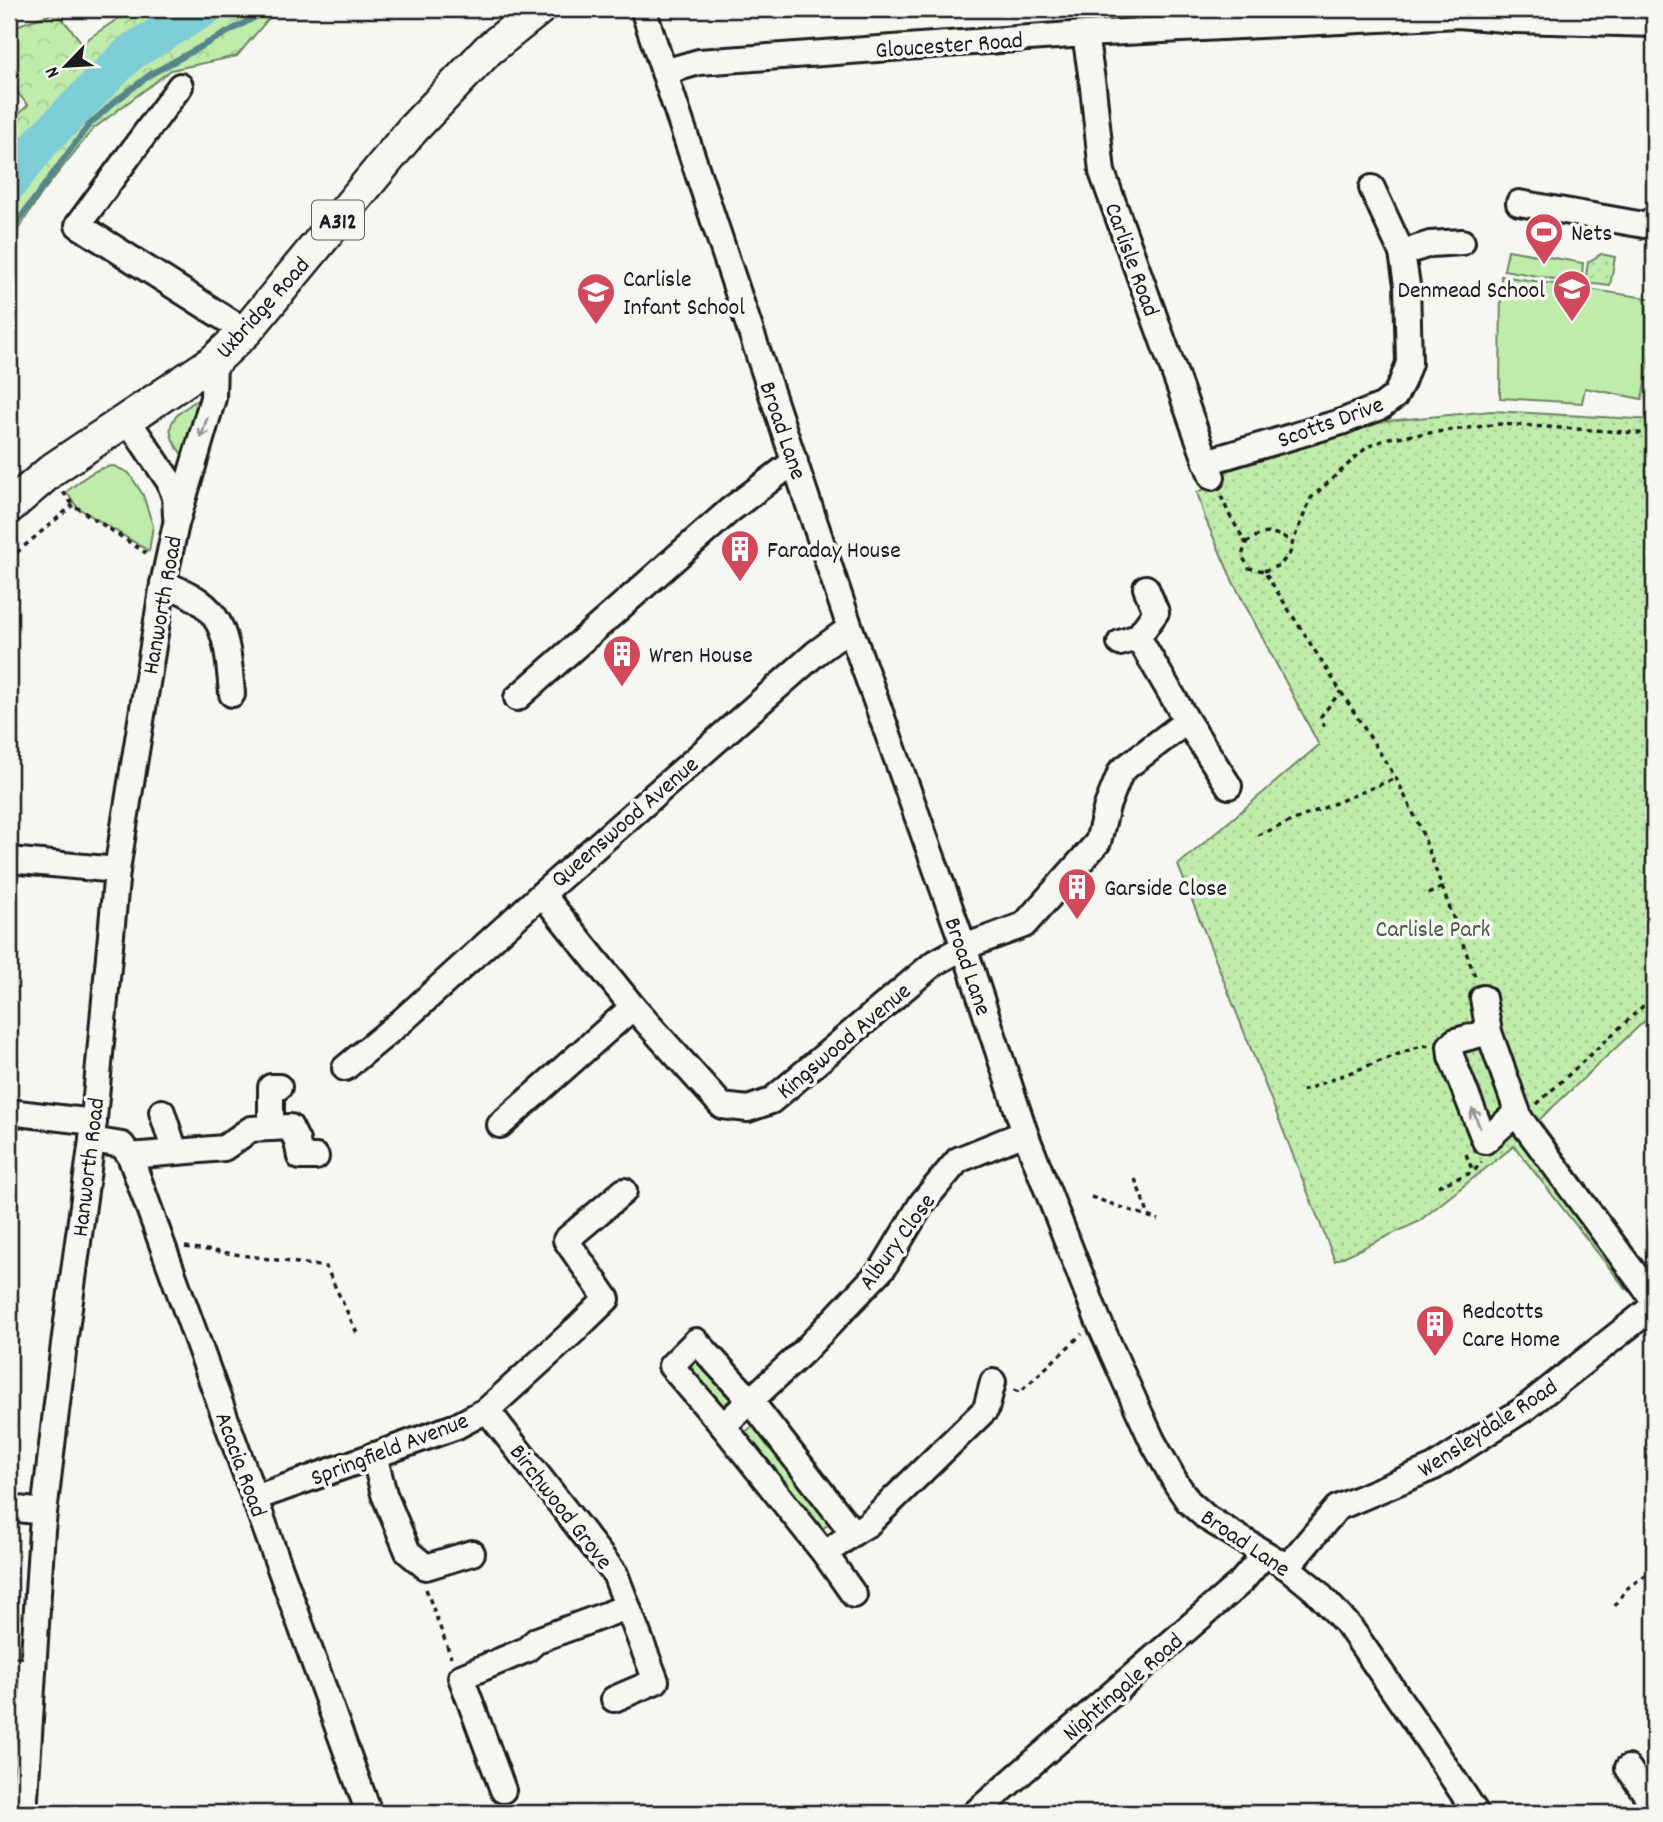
<svg xmlns="http://www.w3.org/2000/svg" width="1663" height="1822" viewBox="0 0 1663 1822" font-family="Dekko,sans-serif">
<defs>
<pattern id="forest-crowns" width="20" height="18" patternUnits="userSpaceOnUse" patternTransform="scale(1.75)"><rect width="20" height="18" fill="#bfecaa"/><path d="M2 6a3 3 0 1 1 6 0M12 15a3 3 0 1 1 6 0" fill="none" stroke="#a4ca92"/></pattern>
<pattern id="park-dots" width="8" height="8" patternUnits="userSpaceOnUse" patternTransform="scale(1.75)"><rect width="8" height="8" fill="#bfecaa"/><path d="M2 2h.1M6 6h.1" fill="none" stroke="#a4ca92" stroke-width="1.8" stroke-linecap="round"/></pattern>
</defs>
<rect width="100%" height="100%" fill="#f6f6f2"/>
<filter id="ink" filterUnits="userSpaceOnUse"><feTurbulence type="fractalNoise" baseFrequency=".0143" numOctaves="2"/><feDisplacementMap in="SourceGraphic" scale="14" xChannelSelector="R" yChannelSelector="G"/><feConvolveMatrix kernelMatrix="1 2 1 2 8 2 1 2 1" color-interpolation-filters="sRGB"/></filter>
<g filter="url(#ink)">
<g fill="#bfecaa" stroke="#6e8463" stroke-width="2">
<polygon points="1508,250 1583,263 1581,284 1504,270"/>
<polygon points="1501,276 1654,299 1654,335 1642,399 1585,388 1582,403 1500,398"/>
<path d="M197 400 201 401 186 453H181C160 426 173 416 197 400Z"/>
<path d="M114 466 129 473 143 495 153 526 149 551 78 508 66 492C82 480 94 467 114 466Z"/>
<polygon points="697,1358 732,1398 719,1409 684,1370"/>
<polygon points="756,1424 833,1521 818,1532 741,1435"/>
</g>
<path fill="url(#forest-crowns)" stroke="#6e8463" stroke-width="2" d="M132 9H285L269 18 237 56 171 70 93 129 42 193 9 243V123L28 105C22 98 14 90 11 81 3 63 10 41 18 25L57 12 82 43Z"/>
<g fill="url(#park-dots)" stroke="#6e8463" stroke-width="2">
<polygon points="1601,254 1615,257 1610,286 1585,283 1588,262"/>
<polygon points="1492,411 1654,420 1654,1012 1539,1120 1647,1267 1626,1289 1514,1146 1418,1222 1335,1261 1178,865 1319,745 1233,582 1205,518 1197,492 1222,482 1220,473 1386,421"/>
</g>
<g fill="none" stroke-linecap="round" stroke-linejoin="round">
<polyline stroke="#56868c" stroke-width="6" points="9,233 88,126 113,103 151,74 270,9"/>
<polyline stroke="#7dcdd7" stroke-width="37" points="9,183 43,140 131,52 203,9"/>
<defs>
<g id="minor">
<polyline points="643,9 850,628 964,947 1025,1133 1098,1320 1136,1405 1152,1440 1176,1483 1188,1501 1207,1518 1287,1567 1315,1590 1349,1626 1429,1742 1476,1813"/>
<polyline points="1085,34 1093,87 1102,172 1212,477"/>
<polyline points="664,72 699,62 1085,34 1459,15 1514,20 1654,24"/>
<polyline points="180,86 78,225 237,326 247,330"/>
<polyline points="1519,203 1644,225 1654,219"/>
<polyline points="1402,253 1430,244 1462,242"/>
<polyline points="127,419 169,481 175,497 176,516"/>
<polyline points="1206,462 1341,422 1382,406 1395,396 1402,382 1409,363 1407,285 1402,253 1372,188"/>
<path d="M163 584C226 604 227 636 232 694"/>
<polyline points="1138,637 1156,612 1146,588"/>
<polyline points="1120,643 1138,637 1187,721 1229,786"/>
<polyline points="517,698 730,510 795,461"/>
<polyline points="9,860 117,870"/>
<polyline points="542,894 633,1007 722,1106 748,1109 771,1101 933,964 964,947 1024,925 1098,842 1107,806 1121,771 1187,721"/>
<polyline points="1483,998 1489,1032 1520,1119 1654,1300"/>
<polyline points="1489,1032 1455,1041 1450,1046 1451,1056 1485,1141 1517,1112"/>
<polyline points="345,1068 403,1020 542,894 816,653 850,628"/>
<polyline points="9,1112 94,1122"/>
<polyline points="162,1112 175,1152"/>
<polyline points="500,1125 633,1007"/>
<polyline points="271,1128 271,1087 279,1087"/>
<polyline points="92,1140 122,1145 130,1156 369,1813"/>
<polyline points="130,1156 224,1148 251,1129 290,1127 297,1141 300,1157 316,1157"/>
<polyline points="487,1410 615,1574 656,1681 614,1699"/>
<polyline points="723,1426 671,1366 696,1341 750,1400 853,1533 825,1554"/>
<polyline points="374,1455 384,1494 408,1552 426,1567 472,1553"/>
<polyline points="255,1498 457,1426 487,1410 575,1330 607,1299 566,1240 624,1191"/>
<polyline points="9,1508 44,1512"/>
<polyline points="853,1533 868,1524 986,1409 993,1382"/>
<polyline points="1287,1567 1337,1508 1434,1467 1524,1409 1654,1306"/>
<polyline points="854,1595 825,1554 723,1426 803,1352 883,1268 922,1203 958,1160 1025,1133"/>
<polyline points="9,1670 32,1672"/>
<polyline points="1628,1768 1654,1806"/>
<polyline points="503,1790 461,1677 526,1650 537,1640 627,1607"/>
<polyline points="24,1813 42,1530 64,1344 92,1140 117,870 163,584 176,524 213,398 214,361"/>
<polyline points="975,1813 1241,1582 1265,1554"/>
</g>
<polyline id="major" points="9,507 53,469 214,361 247,330 412,130 488,50 539,9"/>
</defs>
<use href="#minor" stroke="#1c1c1c" stroke-width="30"/>
<use href="#major" stroke="#1c1c1c" stroke-width="37"/>
<g stroke="#1c1c1c" stroke-width="3.5" stroke-dasharray="5 5" stroke-linecap="butt">
<polyline points="75,9 76,9"/>
<polyline points="63,492 73,505 146,553"/>
<polyline points="1221,496 1230,516 1246,543 1242,556 1249,568 1264,571 1396,778 1420,827 1476,979"/>
<path d="M1246 543C1265 529 1272 531 1292 541"/>
<polyline points="9,559 73,505"/>
<polyline points="1264,571 1280,565 1290,553 1293,541 1311,498 1367,447 1389,438 1500,424 1654,434"/>
<polyline points="1324,727 1321,716 1341,691"/>
<polyline points="1258,835 1396,778"/>
<polyline points="1428,894 1443,887"/>
<polyline points="1302,1091 1404,1052 1424,1045 1430,1046"/>
<polyline points="1537,1104 1654,996"/>
<polyline points="1466,1154 1473,1172"/>
<polyline points="1135,1179 1149,1216"/>
<polyline points="1438,1186 1473,1172 1482,1162"/>
<polyline points="1091,1197 1159,1220"/>
<polyline points="185,1247 326,1267 357,1333"/>
<polyline points="1014,1390 1020,1392 1082,1334"/>
<polyline points="426,1589 451,1657"/>
<polyline points="1615,1606 1626,1589 1654,1569"/>
</g>
<use href="#minor" stroke="#f6f6f2" stroke-width="24"/>
<use href="#major" stroke="#f6f6f2" stroke-width="32"/>
</g>
<defs><path id="oneway-shaft" d="M-6 0H5M1.5-3L5.5 0L1.5 3" fill="none" stroke-width="1.6" stroke-linecap="round" stroke-linejoin="round" transform="scale(1.75)"/></defs>
<g stroke="#949492">
<use href="#oneway-shaft" transform="translate(204 428) rotate(107)"/>
<use href="#oneway-shaft" transform="translate(1476 1118) rotate(-112)"/>
</g>
</g>
<defs>
<symbol id="stadium-pin" viewBox="-11 -11 22 30"><path d="M0 17L-7.5 6A9.5 9.5 0 1 1 7.5 6Z" fill="#d1495b" stroke="#f6f6f2"/><path d="M0-5a6.5 5 0 1 0 0 10a6.5 5 0 1 0 0-10ZM-3.5-1.8h7v3.6h-7Z" fill="#fff"/></symbol>
<symbol id="school-pin" viewBox="-11 -11 22 30"><path d="M0 17L-7.5 6A9.5 9.5 0 1 1 7.5 6Z" fill="#d1495b" stroke="#f6f6f2"/><path d="M0-5L7-2L0 1L-7-2ZM-4 1L0 2.5L4 1V4Q0 6-4 4Z" fill="#fff"/></symbol>
<symbol id="building-pin" viewBox="-11 -11 22 30"><path d="M0 17L-7.5 6A9.5 9.5 0 1 1 7.5 6Z" fill="#d1495b" stroke="#f6f6f2"/><path d="M-4-6H4V6H1V3H-1V6H-4ZM-2.5-4.3h1.7v1.8h-1.7ZM.8-4.3h1.7v1.8H.8ZM-2.5-1h1.7V.8h-1.7ZM.8-1h1.7V.8H.8Z" fill="#fff"/></symbol>
</defs>
<g fill-rule="evenodd">
<use href="#stadium-pin" x="1522" y="210" width="44" height="60"/>
<use href="#school-pin" x="1550" y="267" width="44" height="60"/>
<use href="#school-pin" x="574" y="270" width="44" height="60"/>
<use href="#building-pin" x="718" y="527" width="44" height="60"/>
<use href="#building-pin" x="600" y="632" width="44" height="60"/>
<use href="#building-pin" x="1055" y="865" width="44" height="60"/>
<use href="#building-pin" x="1413" y="1302" width="44" height="60"/>
</g>
<g text-anchor="middle" stroke-width="7" stroke-linejoin="round" paint-order="stroke">
<rect fill="#f6f6f2" stroke="#5d5d5c" stroke-width="2" x="312" y="200.5" width="52" height="39" rx="5"/>
<g font-size="23" font-weight="bold" fill="#1c1c1c">
<text x="338" y="228">A312</text>
</g>
<g font-size="24" fill="#1c1c1c" stroke="#f6f6f2">
<text transform="translate(949 44) rotate(-4)" y="8">Gloucester Road</text>
<text transform="translate(1133 259) rotate(70)" y="8">Carlisle Road</text>
<text transform="translate(262 307) rotate(-48)" y="8">Uxbridge Road</text>
<text transform="translate(1330 421) rotate(-20)" y="8">Scotts Drive</text>
<text transform="translate(784 430) rotate(71)" y="8">Broad Lane</text>
<text transform="translate(161 605) rotate(-80)" y="8">Hanworth Road</text>
<text transform="translate(624 821) rotate(-41)" y="8">Queenswood Avenue</text>
<text transform="translate(969 966) rotate(71)" y="8">Broad Lane</text>
<text transform="translate(843 1040) rotate(-40)" y="8">Kingswood Avenue</text>
<text transform="translate(87 1167) rotate(-83)" y="8">Hanworth Road</text>
<text transform="translate(896 1241) rotate(-54)" y="8">Albury Close</text>
<text transform="translate(1487 1427) rotate(-33)" y="8">Wensleydale Road</text>
<text transform="translate(389 1448) rotate(-21)" y="8">Springfield Avenue</text>
<text transform="translate(242 1464) rotate(70)" y="8">Acacia Road</text>
<text transform="translate(562 1506) rotate(52)" y="8">Birchwood Grove</text>
<text transform="translate(1246 1542) rotate(34)" y="8">Broad Lane</text>
<text transform="translate(1122 1686) rotate(-41)" y="8">Nightingale Road</text>
</g>
<g font-size="24" fill="#1c1c1c" stroke="#f6f6f2" text-anchor="start">
<text x="1571" y="240">Nets</text>
<text x="623" y="286">Carlisle<tspan x="623" dy="28">Infant School</tspan></text>
<text x="1545" y="297" text-anchor="end">Denmead School</text>
<text x="767" y="557">Faraday House</text>
<text x="649" y="662">Wren House</text>
<text x="1104" y="895">Garside Close</text>
<text x="1462" y="1318">Redcotts<tspan x="1462" dy="28">Care Home</tspan></text>
</g>
<g font-size="24" fill="#4d5a47" stroke="#f6f6f2">
<text x="1433" y="936">Carlisle Park</text>
</g>
</g>
<rect width="1663" height="1822" fill="none" stroke="#f6f6f2" stroke-width="35"/>
<rect x="18" y="18" width="1628" height="1787" fill="none" stroke="#1c1c1c" stroke-width="2.5" filter="url(#ink)"/>
<g transform="translate(66 66) rotate(245)" stroke="#f6f6f2" stroke-width="5" paint-order="stroke">
<path d="M0-5L12 26L0 18L-12 26Z" fill="#1c1c1c"/>
<text y="-10" font-size="19" font-weight="bold" text-anchor="middle" fill="#1c1c1c">N</text>
</g>
</svg>
